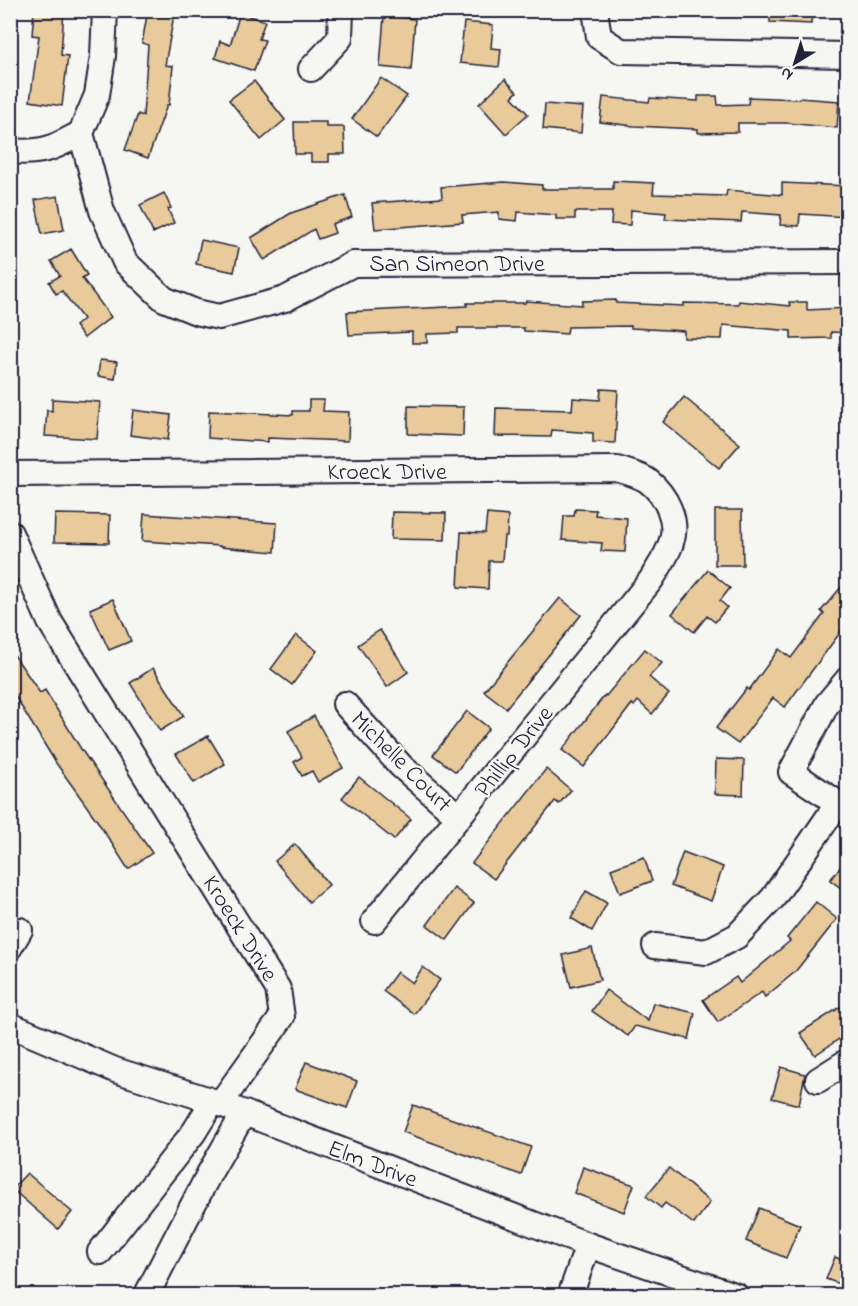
<svg xmlns="http://www.w3.org/2000/svg" width="858" height="1306" viewBox="0 0 858 1306" font-family="'Indie Flower',sans-serif">
<rect width="100%" height="100%" fill="#f6f6f2"/>
<filter id="ink" filterUnits="userSpaceOnUse"><feTurbulence type="fractalNoise" baseFrequency=".0167" numOctaves="2"/><feDisplacementMap in="SourceGraphic" scale="12" xChannelSelector="R" yChannelSelector="G"/><feConvolveMatrix kernelMatrix="1 2 1 2 8 2 1 2 1" color-interpolation-filters="sRGB"/></filter>
<g filter="url(#ink)">
<g fill="#e8ca9b" stroke="#22223b" stroke-width="1.5">
<polygon points="34,10 64,10 61,55 68,56 62,106 30,101 39,36 32,35"/>
<polygon points="148,10 174,15 165,65 173,66 169,105 167,105 148,158 125,150 138,114 143,116 148,45 142,43"/>
<polygon points="770,10 812,10 811,24 770,22"/>
<polygon points="240,13 265,21 259,39 265,40 254,71 215,58 220,41 230,45"/>
<polygon points="384,16 415,19 411,70 380,67"/>
<polygon points="464,22 493,25 491,48 501,49 499,67 460,63"/>
<polygon points="381,78 407,96 377,137 352,119"/>
<polygon points="505,79 517,92 512,97 528,114 506,134 479,104"/>
<polygon points="254,81 285,120 261,140 229,100"/>
<polygon points="698,96 717,96 718,105 748,104 749,97 799,99 799,98 839,101 837,128 787,123 738,123 738,132 698,133 698,129 634,126 600,122 603,97 649,102 650,98 698,101"/>
<polygon points="545,104 583,107 581,133 543,129"/>
<polygon points="294,122 326,122 326,127 344,127 345,154 329,154 329,162 311,162 311,154 295,154"/>
<polygon points="613,181 654,183 653,194 726,196 727,190 782,195 782,183 848,186 848,217 800,214 799,226 780,225 781,215 742,212 741,222 665,219 666,213 631,210 630,225 611,224 612,212 575,212 575,219 556,219 556,215 518,212 517,221 499,219 499,212 462,215 463,222 375,229 372,203 442,198 441,187 504,182 542,185 542,189 613,189"/>
<polygon points="164,193 171,208 168,209 174,223 153,233 140,205"/>
<polygon points="345,195 352,217 332,224 335,233 318,239 314,229 264,260 251,238 291,213"/>
<polygon points="58,196 64,230 42,234 35,200"/>
<polygon points="201,240 239,248 234,272 196,264"/>
<polygon points="71,249 87,275 82,278 111,317 84,338 75,326 83,319 62,291 56,294 49,282 60,276 51,261"/>
<polygon points="616,300 616,303 684,306 684,303 738,304 739,301 790,306 789,302 807,302 807,310 848,308 848,333 831,332 831,338 791,339 791,331 723,325 722,339 684,338 684,331 631,328 631,326 568,327 567,334 524,331 524,328 458,328 458,333 427,334 427,343 412,343 412,332 349,335 347,312 467,306 467,303 525,303 526,301 582,305 582,301"/>
<polygon points="100,360 117,362 115,379 98,376"/>
<polygon points="601,389 618,390 615,443 593,442 593,433 552,430 551,437 495,436 496,408 572,410 573,398 600,400"/>
<polygon points="684,397 740,444 719,468 663,422"/>
<polygon points="52,399 100,402 97,439 45,436 47,410 52,411"/>
<polygon points="309,400 324,400 323,411 349,412 348,441 268,438 268,442 208,438 209,411 293,415 293,411 309,411"/>
<polygon points="408,406 464,407 463,436 408,434"/>
<polygon points="133,410 171,415 168,440 130,435"/>
<polygon points="575,509 596,510 595,515 627,518 625,552 601,551 602,543 562,540 564,516 574,516"/>
<polygon points="715,510 742,510 743,565 715,565"/>
<polygon points="392,512 446,513 445,540 391,539"/>
<polygon points="55,514 110,515 109,543 54,542"/>
<polygon points="144,514 277,523 275,552 220,547 220,546 142,541"/>
<polygon points="487,514 508,516 507,536 504,536 502,561 489,561 488,589 458,587 461,532 485,533"/>
<polygon points="708,570 730,588 720,601 727,607 715,622 707,616 694,632 672,614"/>
<polygon points="848,579 848,622 785,707 773,698 738,744 716,728 747,688 749,690 779,649 791,658 824,614 821,611"/>
<polygon points="560,598 581,615 506,708 484,691"/>
<polygon points="113,599 131,641 109,650 90,609"/>
<polygon points="380,630 408,672 387,687 358,645"/>
<polygon points="296,635 317,651 292,685 271,669"/>
<polygon points="10,649 40,693 45,690 81,749 152,853 128,869 98,822 56,763 10,688"/>
<polygon points="645,649 662,663 649,677 669,694 652,714 638,701 634,706 632,704 584,767 562,750 605,695 606,696"/>
<polygon points="153,668 184,716 160,731 130,683"/>
<polygon points="467,711 489,728 456,772 433,755"/>
<polygon points="314,716 343,768 318,782 312,771 302,776 294,762 302,757 288,731"/>
<polygon points="208,736 225,764 194,783 176,754"/>
<polygon points="716,759 744,760 743,795 715,794"/>
<polygon points="546,769 571,790 559,804 555,801 494,879 472,863"/>
<polygon points="359,777 411,819 394,840 342,798"/>
<polygon points="295,844 329,885 309,902 275,861"/>
<polygon points="683,852 723,867 711,901 671,886"/>
<polygon points="644,857 652,881 620,893 611,869"/>
<polygon points="848,857 848,893 830,880"/>
<polygon points="454,888 474,903 447,940 427,925"/>
<polygon points="586,891 607,903 592,931 571,918"/>
<polygon points="816,902 837,919 795,972 765,997 762,992 718,1022 703,1000 736,977 740,983 790,941 787,938"/>
<polygon points="592,948 600,980 571,987 563,955"/>
<polygon points="423,967 440,980 414,1014 383,991 397,972 412,983"/>
<polygon points="606,990 648,1021 653,1003 695,1013 689,1039 635,1026 628,1036 592,1011"/>
<polygon points="848,1002 848,1033 815,1055 800,1033"/>
<polygon points="306,1062 357,1081 347,1108 295,1089"/>
<polygon points="781,1067 805,1074 799,1105 772,1098"/>
<polygon points="413,1105 531,1147 521,1175 403,1132"/>
<polygon points="583,1167 634,1185 624,1212 574,1193"/>
<polygon points="669,1168 710,1202 694,1224 665,1203 661,1208 646,1196"/>
<polygon points="27,1173 72,1212 58,1229 12,1189"/>
<polygon points="759,1208 800,1225 786,1258 746,1241"/>
<polygon points="835,1257 848,1262 848,1287 826,1279"/>
</g>
<g fill="none" stroke-linecap="round" stroke-linejoin="round">
<defs>
<g id="minor">
<polyline points="595,10 599,37 621,51 848,55"/>
<polyline points="311,69 340,38 341,10"/>
<polyline points="81,133 102,211 125,262 164,299 196,312 219,317 285,299 353,264 848,262"/>
<polyline points="81,133 97,95 103,56 105,10"/>
<path d="M10 151C42 154 54 148 81 133"/>
<path d="M10 474 617 469C626 472 640 475 648 481 666 495 679 521 671 543 667 556 658 568 651 580L374 921"/>
<polyline points="10,533 50,622 278,989 282,1017 220,1104"/>
<polyline points="848,679 827,704 791,772 848,810"/>
<polyline points="345,704 401,766 459,817"/>
<polyline points="655,946 706,952 737,936 773,898 838,803"/>
<polyline points="10,947 20,930"/>
<polyline points="10,1025 115,1070 213,1101 588,1245 737,1296"/>
<polyline points="818,1080 848,1061"/>
<polyline points="100,1252 194,1132 213,1101"/>
<polyline points="146,1296 210,1172 244,1113"/>
<polyline points="570,1296 588,1245"/>
</g>
</defs>
<use href="#minor" stroke="#22223b" stroke-width="28"/>
<use href="#minor" stroke="#f6f6f2" stroke-width="24"/>
</g>
</g>
<g text-anchor="middle" stroke-width="4.5" stroke-linejoin="round" paint-order="stroke">
<g font-size="24" fill="#22223b" stroke="#f6f6f2">
<text x="457" y="271">San Simeon Drive</text>
<text x="387" y="479">Kroeck Drive</text>
<text transform="translate(513 751) rotate(-51)" y="8">Phillip Drive</text>
<text transform="translate(402 761) rotate(45)" y="8">Michelle Court</text>
<text transform="translate(241 928) rotate(58)" y="8">Kroeck Drive</text>
<text transform="translate(373 1163) rotate(21)" y="8">Elm Drive</text>
</g>
</g>
<rect width="858" height="1306" fill="none" stroke="#f6f6f2" stroke-width="36"/>
<rect x="18" y="18" width="822" height="1270" fill="none" stroke="#22223b" stroke-width="2" filter="url(#ink)"/>
<g transform="translate(795 63) rotate(218)" stroke="#f6f6f2" stroke-width="4.5" paint-order="stroke">
<path d="M0-4.5L10 22L0 15L-10 22Z" fill="#22223b"/>
<text y="-9" font-size="16" font-weight="bold" text-anchor="middle" fill="#22223b">N</text>
</g>
</svg>
